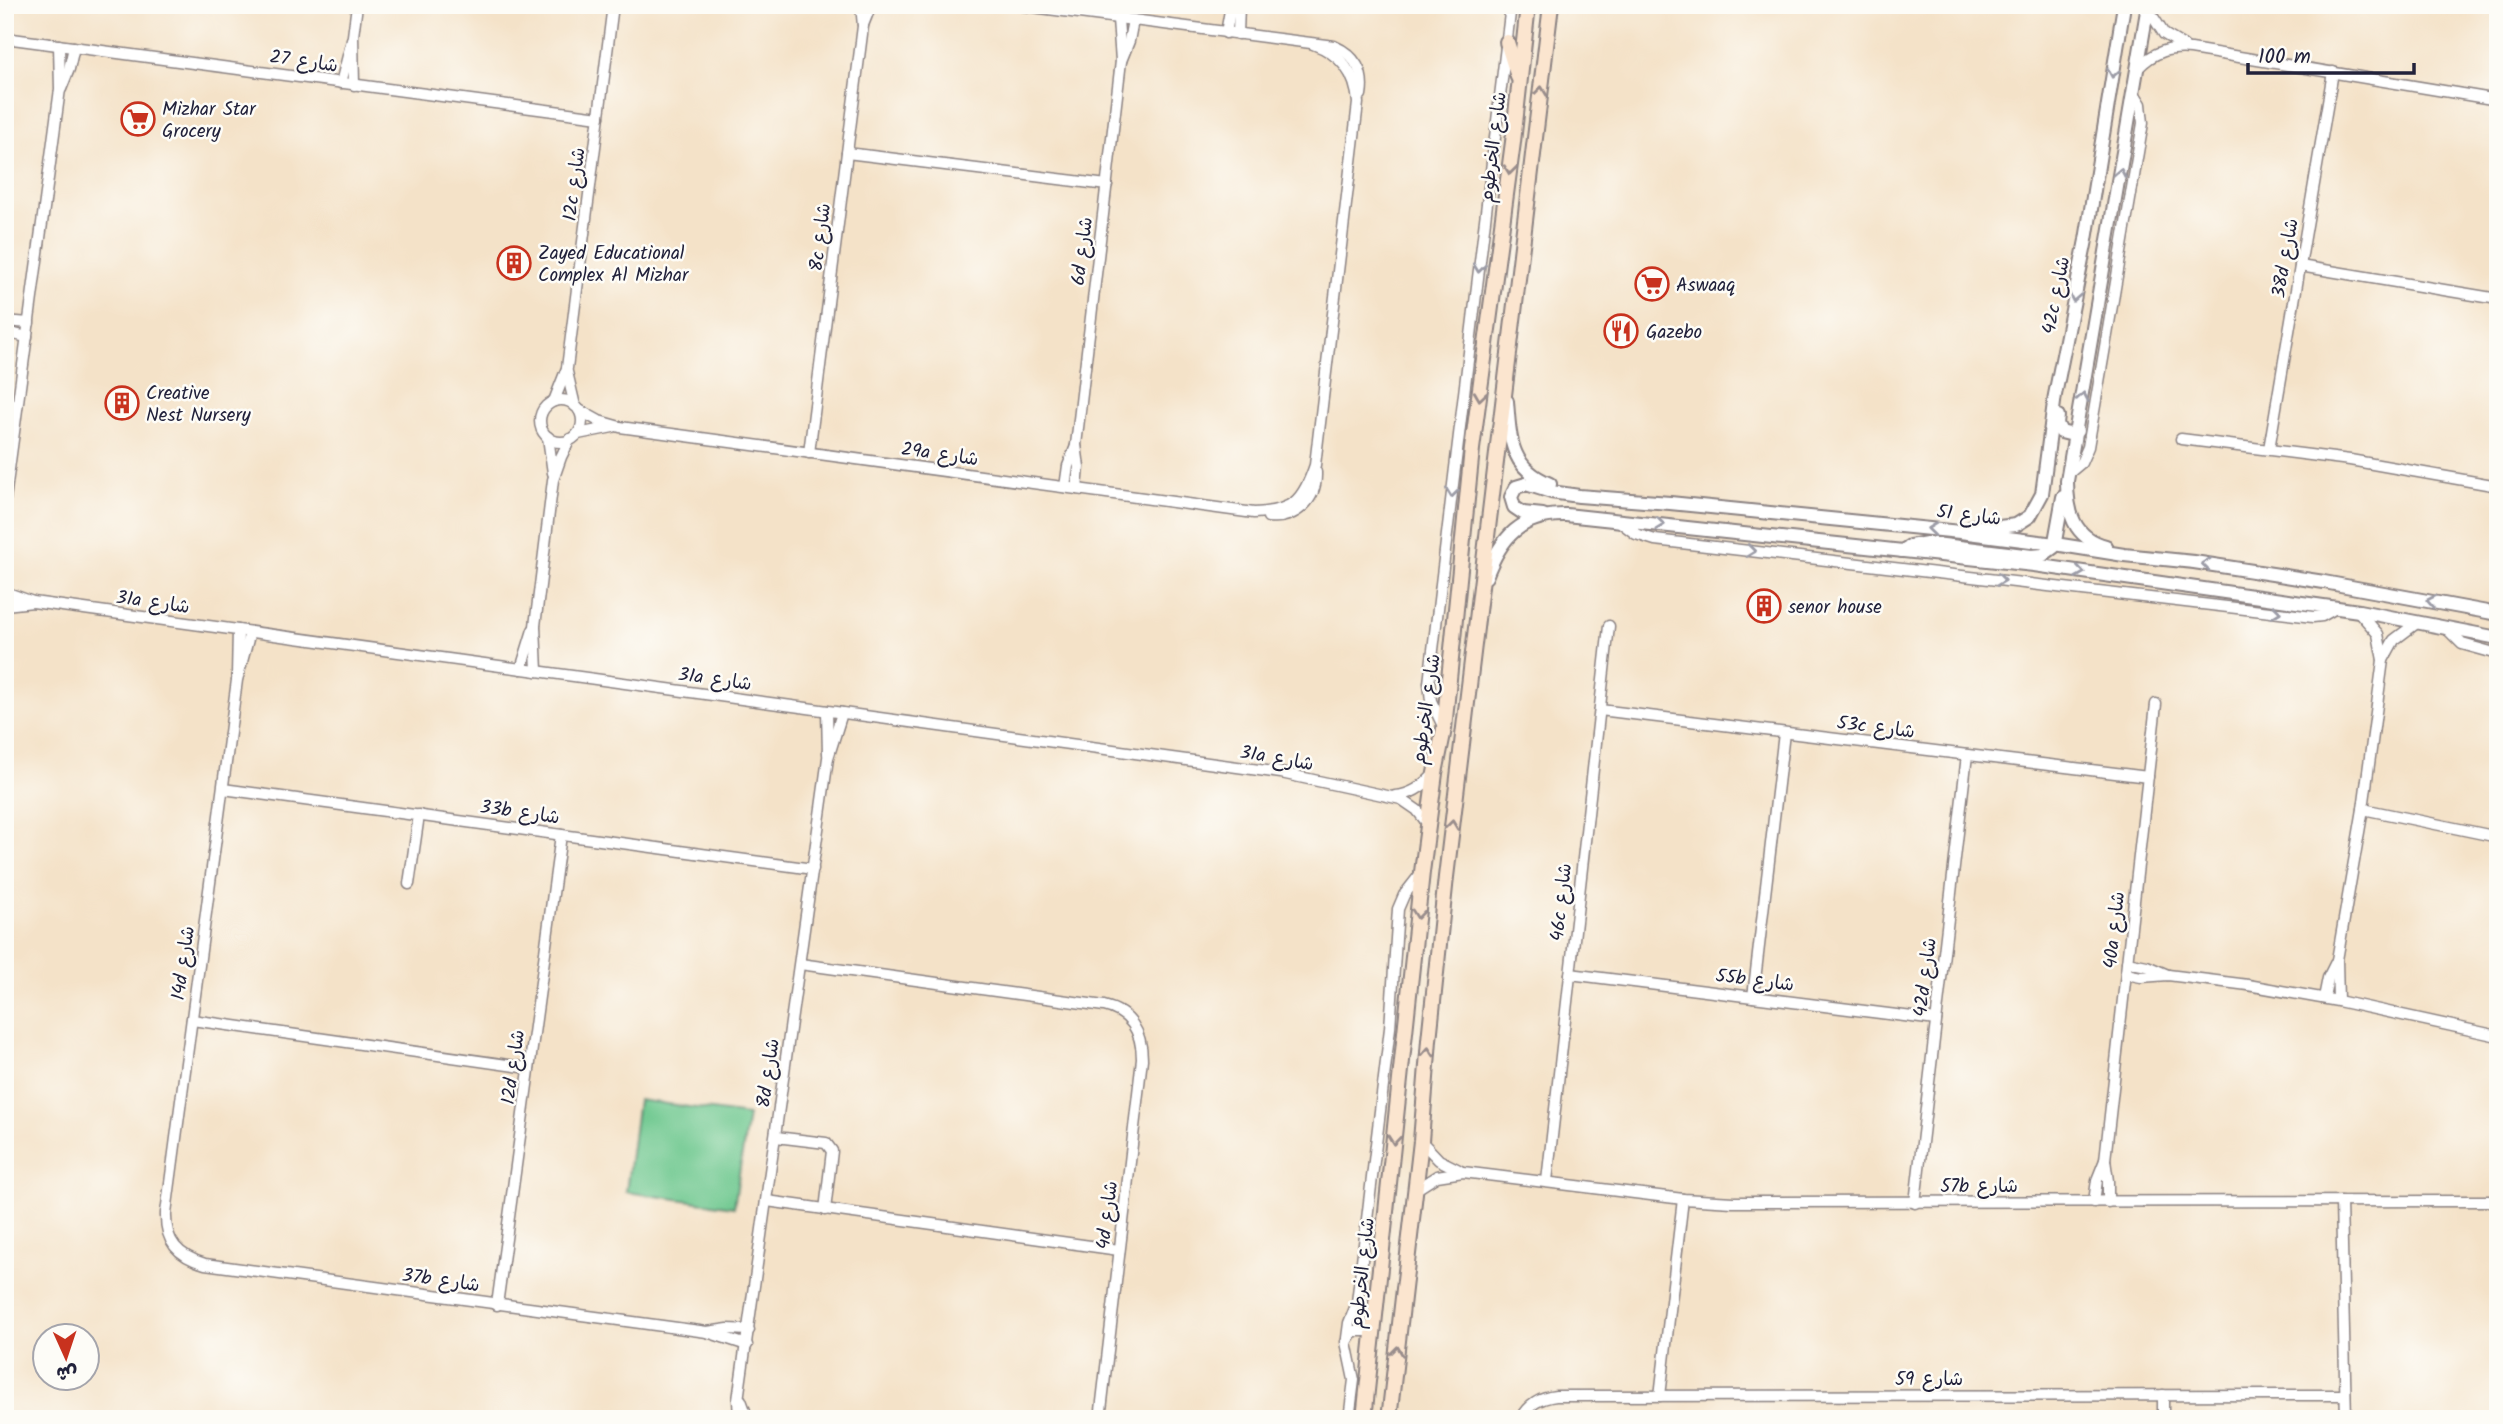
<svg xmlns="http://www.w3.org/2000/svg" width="2503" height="1424" viewBox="0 0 2503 1424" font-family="Kalam,'Playpen Sans Arabic',sans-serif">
<rect width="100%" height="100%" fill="#fdfcf7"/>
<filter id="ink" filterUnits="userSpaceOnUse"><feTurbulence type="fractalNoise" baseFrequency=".0143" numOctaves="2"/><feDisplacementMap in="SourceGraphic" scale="14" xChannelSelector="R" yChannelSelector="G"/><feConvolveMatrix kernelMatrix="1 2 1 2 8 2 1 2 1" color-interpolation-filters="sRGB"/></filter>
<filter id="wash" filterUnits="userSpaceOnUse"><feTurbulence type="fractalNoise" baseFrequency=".00686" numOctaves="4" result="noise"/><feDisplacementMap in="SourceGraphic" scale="28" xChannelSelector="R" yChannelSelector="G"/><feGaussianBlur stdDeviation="1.57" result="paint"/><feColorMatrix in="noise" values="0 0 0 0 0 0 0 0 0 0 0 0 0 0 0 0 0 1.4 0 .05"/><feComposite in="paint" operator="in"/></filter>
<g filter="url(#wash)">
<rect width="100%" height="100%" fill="#f4e2c8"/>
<polygon fill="#6ec88f" stroke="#487565" stroke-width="2" points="638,1100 748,1115 734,1207 626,1192"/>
</g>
<g filter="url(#ink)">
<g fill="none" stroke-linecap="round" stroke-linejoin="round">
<defs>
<g id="minor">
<path d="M1017 5 1334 46C1355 55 1365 72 1361 95"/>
<polyline points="2148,9 2164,34 2184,46"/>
<polyline points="863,25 871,5"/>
<polyline points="1226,33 1231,5"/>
<polyline points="1238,34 1239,5"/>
<polyline points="5,38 599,117"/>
<polyline points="1121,61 1129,41 1133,20"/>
<path d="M2138 68C2153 52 2169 47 2191 49L2498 100"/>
<polyline points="341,83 352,40"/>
<polyline points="354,85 353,36 357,5"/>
<polyline points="61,89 69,69 74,47"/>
<polyline points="847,153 1107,185"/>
<polyline points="2300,266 2498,299"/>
<polyline points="5,321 29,323"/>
<polyline points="5,332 27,337"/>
<polyline points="567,372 575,406"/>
<circle cx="561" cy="421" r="21"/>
<polyline points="554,401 567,368 613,5"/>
<path d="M579 410 599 421 620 427 1254 513C1293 511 1303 501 1315 465L1358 103C1356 73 1341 54 1313 44"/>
<polyline points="578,434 613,427"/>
<polyline points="548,437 553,473"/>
<polyline points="2181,439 2350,460 2498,486"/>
<polyline points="2269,449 2333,72"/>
<polyline points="809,453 863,26 861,5"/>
<polyline points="2069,473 2081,463 2088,447 2143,123 2141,104 2134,93"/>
<polyline points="1065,487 1068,466 1076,446"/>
<polyline points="1077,489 1079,467 1076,445 1121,61 1118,19"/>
<polyline points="5,499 60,89 59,45"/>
<path d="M1268 517C1296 520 1317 500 1316 472"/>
<polyline points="1619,521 1636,534 1655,540 2313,617 2322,616 2336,608"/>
<polyline points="5,592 33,602 1281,773 1401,799 1417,810 1428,824"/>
<polyline points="5,605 33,602"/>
<polyline points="2445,627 2462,644 2498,654"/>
<path d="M250 632 237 680 166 1213C165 1242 178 1256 205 1264L707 1332 747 1345"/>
<polyline points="2383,660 2394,640 2418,622"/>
<polyline points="521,669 533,630"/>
<polyline points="537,671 535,626 553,480 561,457 570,439"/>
<polyline points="237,676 238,630"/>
<polyline points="1600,710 2148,777"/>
<polyline points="827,711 828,754"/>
<polyline points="1444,728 1431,701 1429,683 1511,5"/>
<polyline points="223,789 813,869"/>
<path d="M1395 796C1412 795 1424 786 1435 773"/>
<polyline points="2363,809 2498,837"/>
<polyline points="409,884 419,815"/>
<polyline points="2337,960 2338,1001"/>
<polyline points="2127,962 2147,966 2168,975"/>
<path d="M800 964 1104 1006C1130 1012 1142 1032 1142 1059L1100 1419"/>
<polyline points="1570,974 1936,1020"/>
<polyline points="2126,974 2141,977 2168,975 2248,985 2338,1001 2498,1036"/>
<polyline points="1753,997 1784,733"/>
<polyline points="2324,998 2328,978 2337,960 2363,809 2383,660 2378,634 2359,612"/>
<polyline points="192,1020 529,1068"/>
<polyline points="776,1137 826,1143 832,1151 825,1210"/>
<polyline points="1421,1141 1439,1160 1459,1170"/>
<polyline points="2105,1160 2108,1181 2108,1202"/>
<polyline points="1547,1181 1609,626"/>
<polyline points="1415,1190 1437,1176 1463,1172 1683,1199 1733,1202 2498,1201"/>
<polyline points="767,1201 1119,1250"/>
<polyline points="2341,1201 2346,1419"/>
<polyline points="2094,1202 2097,1180 2105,1160 2156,704"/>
<polyline points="1915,1203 1967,755"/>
<polyline points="497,1305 561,835"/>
<polyline points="1364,1330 1357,1302 1390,1028 1398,909 1404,895 1422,872"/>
<polyline points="707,1332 728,1329 749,1330"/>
<polyline points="1347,1338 1349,1323 1357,1303"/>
<polyline points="2163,1395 2163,1419"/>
<polyline points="1660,1396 1683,1199"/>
<polyline points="741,1400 748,1419"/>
<polyline points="739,1419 738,1400 828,758 842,713"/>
<polyline points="1349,1419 1354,1380 1346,1342 1353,1331 1367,1331"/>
<path d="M1521 1419C1529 1404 1540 1398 1556 1396L2345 1395"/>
</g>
<g id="tertiary">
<path d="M1507 401C1510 439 1510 468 1550 484"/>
<polyline points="2058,416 2057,424 2061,432 2069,434 2077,431"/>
<polyline points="1543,515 1523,513 1514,507 1511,497 1516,487 1526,484 1551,492 1579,496 1670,503 1960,532 2055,544 2124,555 2194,562 2324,582 2498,614"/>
<polyline points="1973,526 1999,527 2016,525 2030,516 2042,494 2055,395 2086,240 2124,5"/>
<path d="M2106 546C2073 538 2067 511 2067 481L2148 5"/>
<polyline points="1902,551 1910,546 1927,543 2032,556 2043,555 2054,547 2063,497"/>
<path d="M1486 577C1501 537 1521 514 1566 515L2034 565 2359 611 2498 638"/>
</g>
<g id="secondary">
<polyline points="1507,42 1518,77"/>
<polyline points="1364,1419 1422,872 1435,773 1444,729 1472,449 1513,142 1528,5"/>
<polyline points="1389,1419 1421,1141 1429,1040 1446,877 1551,5"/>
</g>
</defs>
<use href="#minor" stroke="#8b8282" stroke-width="13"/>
<use href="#tertiary" stroke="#8b8282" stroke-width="16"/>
<use href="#secondary" stroke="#8b8282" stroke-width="18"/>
<use href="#minor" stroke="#fff" stroke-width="10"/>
<use href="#tertiary" stroke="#fff" stroke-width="12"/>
<use href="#secondary" stroke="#fbe5cf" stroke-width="14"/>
</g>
<defs><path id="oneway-chevron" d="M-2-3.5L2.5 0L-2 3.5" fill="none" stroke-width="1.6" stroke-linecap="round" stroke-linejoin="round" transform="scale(1.75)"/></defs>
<g stroke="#9c9ca7">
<use href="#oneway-chevron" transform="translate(2113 73) rotate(100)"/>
<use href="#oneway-chevron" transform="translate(2120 173) rotate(-80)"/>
<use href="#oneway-chevron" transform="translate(1479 268) rotate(97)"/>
<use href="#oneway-chevron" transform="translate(2074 297) rotate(101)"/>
<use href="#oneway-chevron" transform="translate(2083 397) rotate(-80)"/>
<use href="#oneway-chevron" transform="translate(1452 493) rotate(97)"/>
<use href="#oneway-chevron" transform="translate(1660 524) rotate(6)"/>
<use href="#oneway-chevron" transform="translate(1932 529) rotate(-174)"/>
<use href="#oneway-chevron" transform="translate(1751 551) rotate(7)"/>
<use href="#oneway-chevron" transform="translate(2206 564) rotate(-172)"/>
<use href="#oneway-chevron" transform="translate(2080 572) rotate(8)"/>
<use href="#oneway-chevron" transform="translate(2001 580) rotate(7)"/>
<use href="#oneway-chevron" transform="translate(2431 601) rotate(-169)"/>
<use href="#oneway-chevron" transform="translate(2276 612) rotate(7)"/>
</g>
<g stroke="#998d8c">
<use href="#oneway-chevron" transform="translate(1541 91) rotate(-83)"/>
<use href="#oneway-chevron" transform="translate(1510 170) rotate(97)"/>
<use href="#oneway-chevron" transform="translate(1480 396) rotate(98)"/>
<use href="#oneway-chevron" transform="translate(1452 825) rotate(-83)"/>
<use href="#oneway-chevron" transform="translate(1418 914) rotate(96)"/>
<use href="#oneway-chevron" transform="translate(1428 1052) rotate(-86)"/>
<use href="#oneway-chevron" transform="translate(1394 1140) rotate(96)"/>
<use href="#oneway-chevron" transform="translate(1397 1351) rotate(-83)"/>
</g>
</g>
<defs>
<symbol id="supermarket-ring" viewBox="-11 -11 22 22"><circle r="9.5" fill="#fdfcf7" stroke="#c8321e" stroke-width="1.5"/><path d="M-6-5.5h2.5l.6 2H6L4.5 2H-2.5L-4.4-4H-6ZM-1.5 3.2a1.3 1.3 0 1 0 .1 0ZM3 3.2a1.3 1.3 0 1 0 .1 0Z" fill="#c8321e"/></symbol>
<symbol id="building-ring" viewBox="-11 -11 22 22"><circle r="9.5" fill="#fdfcf7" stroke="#c8321e" stroke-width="1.5"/><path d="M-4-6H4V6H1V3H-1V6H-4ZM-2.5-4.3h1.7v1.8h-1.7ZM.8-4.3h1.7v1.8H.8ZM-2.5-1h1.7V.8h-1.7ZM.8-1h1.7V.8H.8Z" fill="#c8321e"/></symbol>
<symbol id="restaurant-ring" viewBox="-11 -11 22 22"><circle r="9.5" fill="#fdfcf7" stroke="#c8321e" stroke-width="1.5"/><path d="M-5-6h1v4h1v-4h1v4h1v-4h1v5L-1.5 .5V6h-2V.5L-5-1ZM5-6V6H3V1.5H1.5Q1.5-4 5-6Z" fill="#c8321e"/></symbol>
</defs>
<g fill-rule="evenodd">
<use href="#supermarket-ring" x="119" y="100" width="38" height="38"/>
<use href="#building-ring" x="495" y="244" width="38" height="38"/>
<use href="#supermarket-ring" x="1633" y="265" width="38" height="38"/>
<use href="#restaurant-ring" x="1602" y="312" width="38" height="38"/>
<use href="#building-ring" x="103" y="384" width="38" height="38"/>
<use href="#building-ring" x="1745" y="587" width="38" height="38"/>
</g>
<g text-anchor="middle" stroke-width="5" stroke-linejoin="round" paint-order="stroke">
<g font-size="19" fill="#22223b" stroke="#fdfcf7">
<text transform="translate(304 60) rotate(8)" y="7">شارع 27</text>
<text transform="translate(1492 147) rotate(-83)" y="7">شارع الخرطوم</text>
<text transform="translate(573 184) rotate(-83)" y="7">12c شارع</text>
<text transform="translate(819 237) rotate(-83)" y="7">8c شارع</text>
<text transform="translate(1081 251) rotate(-83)" y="7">6d شارع</text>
<text transform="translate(2284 258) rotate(-80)" y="7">38d شارع</text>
<text transform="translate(2055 295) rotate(-79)" y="7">42c شارع</text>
<text transform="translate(940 453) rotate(8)" y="7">29a شارع</text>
<text transform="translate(1969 514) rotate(7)" y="7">شارع 51</text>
<text transform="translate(153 601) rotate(8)" y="7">31a شارع</text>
<text transform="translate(715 678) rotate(8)" y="7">31a شارع</text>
<text transform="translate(1425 709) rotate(-82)" y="7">شارع الخرطوم</text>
<text transform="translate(1876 726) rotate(7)" y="7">53c شارع</text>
<text transform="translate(1277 757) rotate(10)" y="7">31a شارع</text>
<text transform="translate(520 811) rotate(8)" y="7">33b شارع</text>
<text transform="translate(1560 902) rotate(-84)" y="7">46c شارع</text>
<text transform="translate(2113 930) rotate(-84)" y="7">40a شارع</text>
<text transform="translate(182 963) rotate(-82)" y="7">14d شارع</text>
<text transform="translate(1924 977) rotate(-83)" y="7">42d شارع</text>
<text transform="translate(1755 979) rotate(7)" y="7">55b شارع</text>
<text transform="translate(512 1067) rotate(-82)" y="7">12d شارع</text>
<text transform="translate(767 1073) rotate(-82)" y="7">8d شارع</text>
<text x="1979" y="1192">57b شارع</text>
<text transform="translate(1106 1215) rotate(-83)" y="7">4d شارع</text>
<text transform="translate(1361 1273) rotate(-84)" y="7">شارع الخرطوم</text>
<text transform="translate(441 1279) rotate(8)" y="7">37b شارع</text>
<text x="1929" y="1385">شارع 59</text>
</g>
<g font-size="19" fill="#22223b" stroke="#fdfcf7" text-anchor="start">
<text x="162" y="115">Mizhar Star<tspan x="162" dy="22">Grocery</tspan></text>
<text x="538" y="259">Zayed Educational<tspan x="538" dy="22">Complex Al Mizhar</tspan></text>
<text x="1676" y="291">Aswaaq</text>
<text x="1646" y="338">Gazebo</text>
<text x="146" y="399">Creative<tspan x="146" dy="22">Nest Nursery</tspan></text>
<text x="1788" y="613">senor house</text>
</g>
</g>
<rect width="2503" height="1424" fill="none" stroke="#fdfcf7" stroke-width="28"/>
<g transform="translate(66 1357) rotate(177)"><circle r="33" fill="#fdfcf7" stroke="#a5a5ac" stroke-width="2"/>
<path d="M0-5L12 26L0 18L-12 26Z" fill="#c8321e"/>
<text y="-10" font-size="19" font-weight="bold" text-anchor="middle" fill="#22223b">ش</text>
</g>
<path d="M2248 63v10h166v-10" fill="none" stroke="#22223b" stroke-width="3.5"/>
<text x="2258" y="63" font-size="21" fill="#22223b" stroke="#fdfcf7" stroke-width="5" paint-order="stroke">100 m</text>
</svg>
